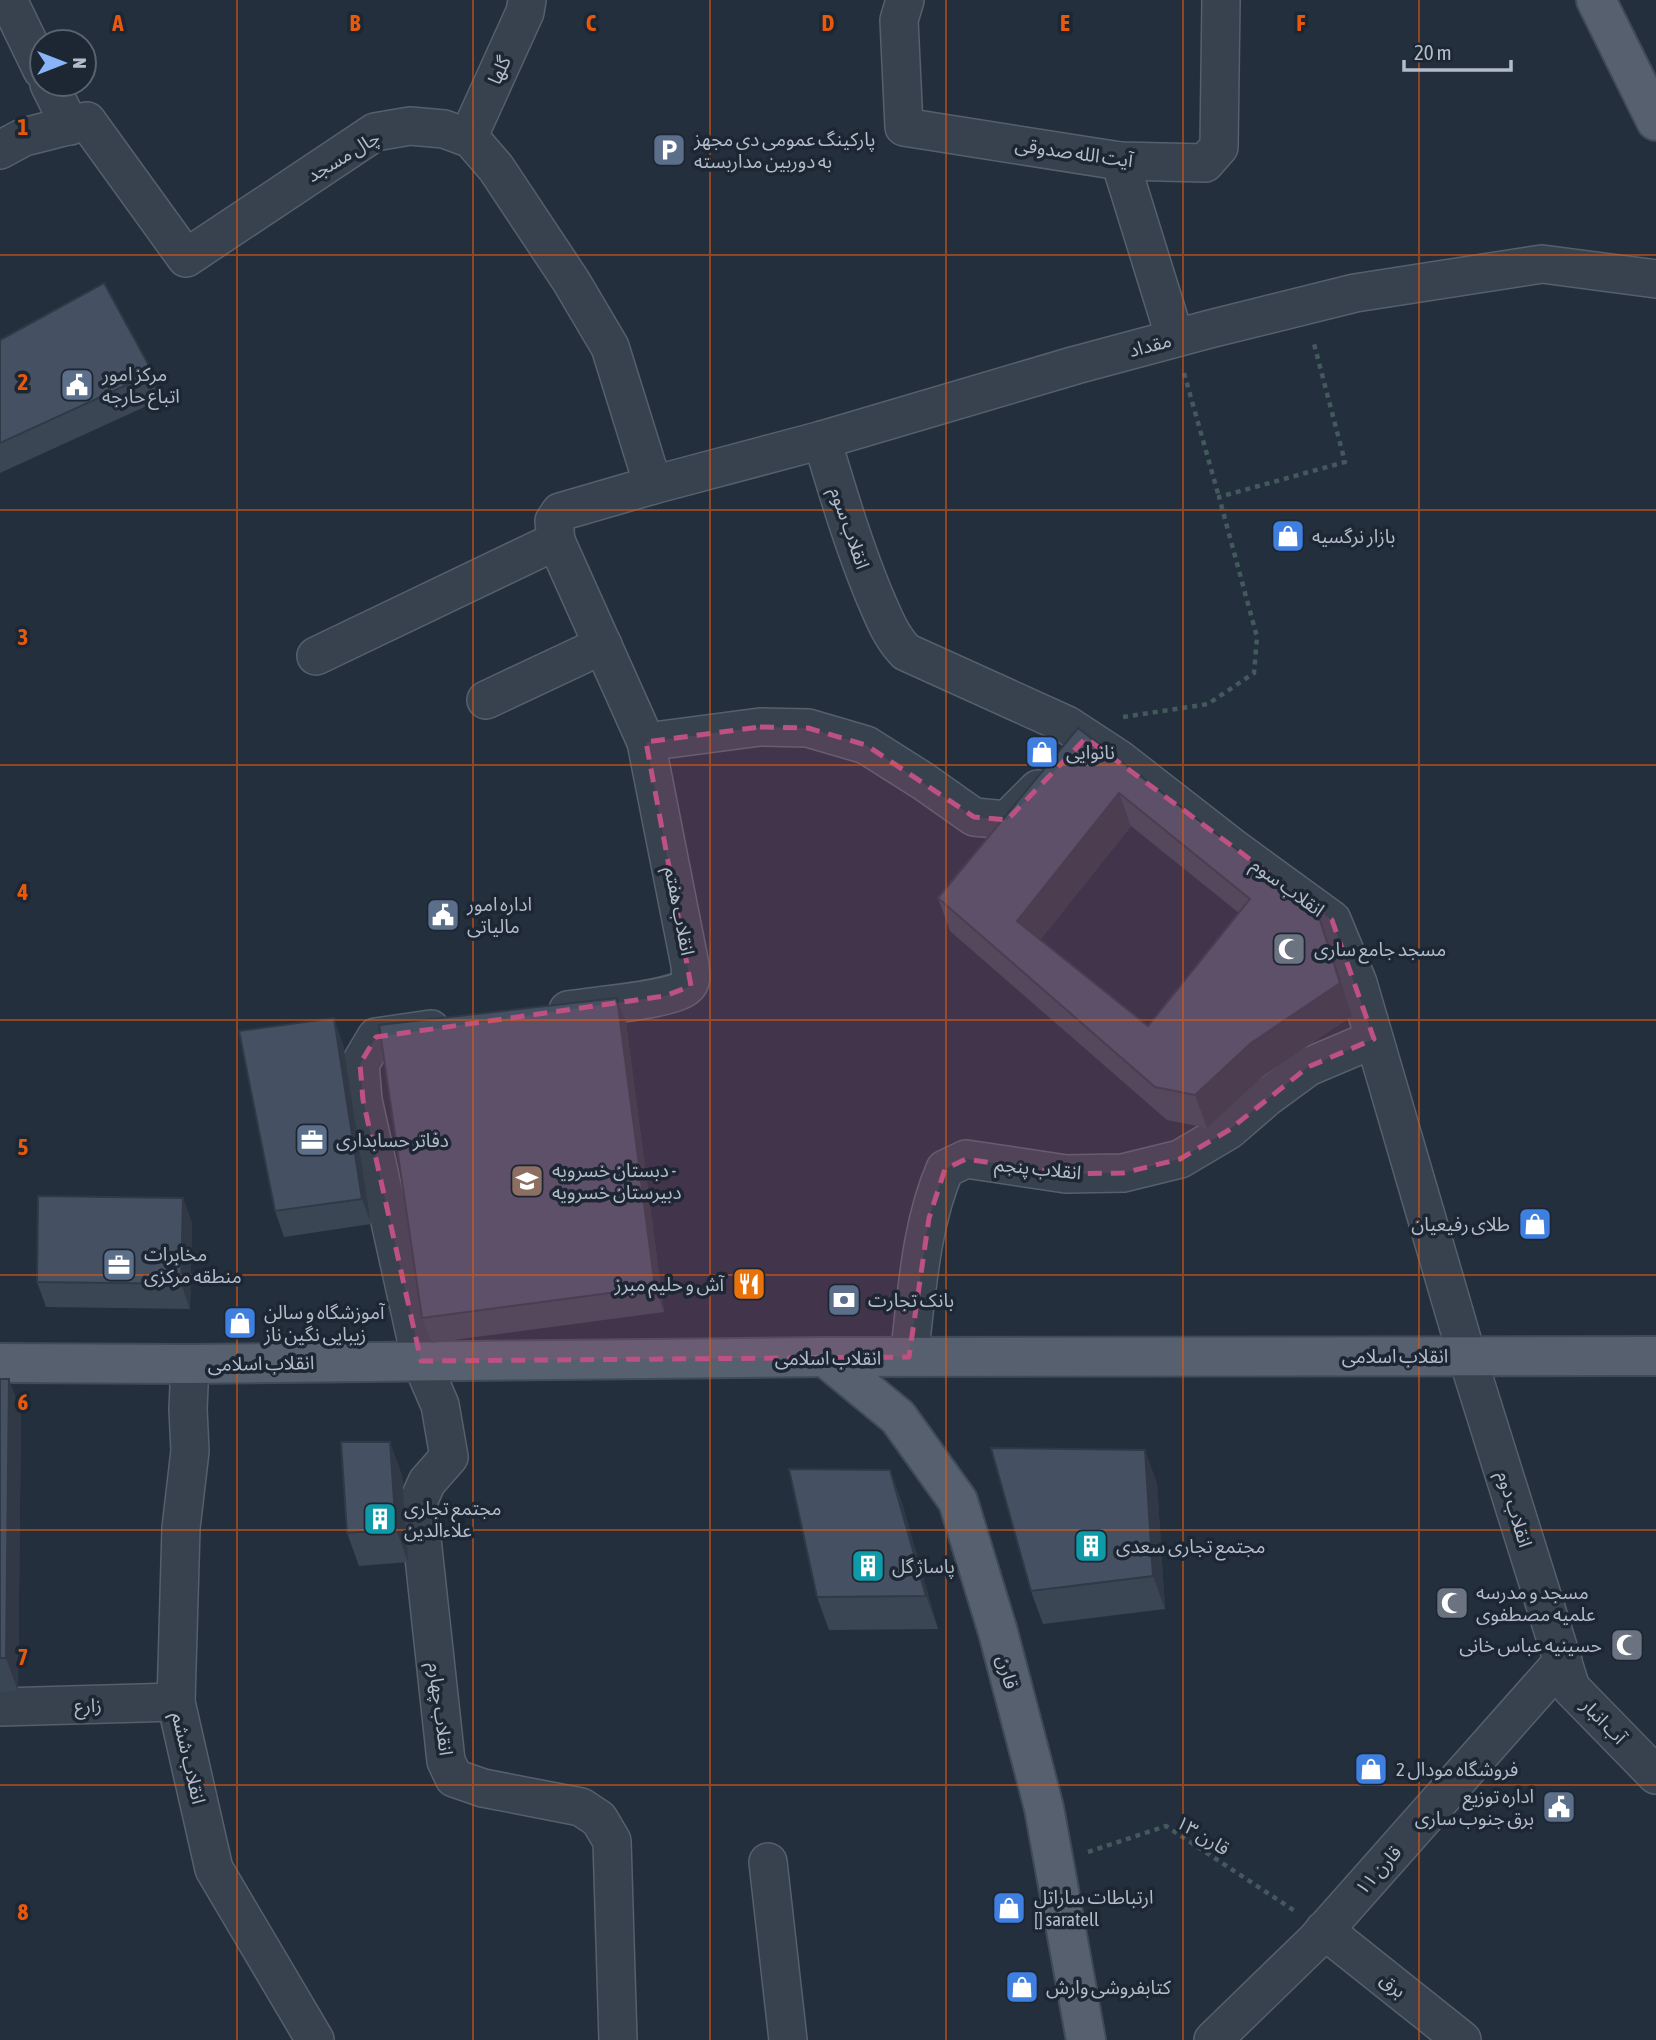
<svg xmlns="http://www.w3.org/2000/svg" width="1656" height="2040" viewBox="0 0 1656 2040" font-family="'Asap Condensed','Noto Sans Arabic',sans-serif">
<rect width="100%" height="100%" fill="#242f3e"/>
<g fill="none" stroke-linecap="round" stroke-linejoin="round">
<defs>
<g id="minor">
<polyline points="8,0 42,70"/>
<polyline points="905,0 899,20 904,127 1120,161 1205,163 1219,147 1221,0"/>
<polyline points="49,84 70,126"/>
<polyline points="471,139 472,129 525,12 527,0"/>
<polyline points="0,150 24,137 87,121 186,258 375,132 410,126 444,129 471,139 496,168 571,281 610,347 653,485"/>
<polyline points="1120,161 1175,338"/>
<path d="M822 440C838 493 853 544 874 595 883 615 890 636 906 652L1067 725 1119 759 1236 850 1332 920 1358 983 1467 1356 1571 1688 1656 1775"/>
<polyline points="316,656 556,541"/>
<polyline points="486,700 603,645"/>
<polyline points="646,742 760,727 808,728 866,745 923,781 974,817 1007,820 1038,789"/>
<path d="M568 1010C590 1006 675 1000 687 986 693 980 690 972 690 965L646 742 556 541 554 521 560 512 653 485 822 440 1076 365 1210 329 1355 293 1542 264 1656 279"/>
<polyline points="431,1029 376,1037 360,1064 363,1100 421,1361 440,1405 449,1457 427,1482 418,1502 446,1761 454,1778 483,1788 581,1807 599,1819 612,1841 618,2040"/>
<path d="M909 1357C917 1294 920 1227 945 1169L966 1159 1066 1174 1123 1173 1180 1159 1229 1130 1267 1097 1308 1067 1374 1039"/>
<polyline points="190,1364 188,1409 190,1451 181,1528 176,1702 214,1869 315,2040"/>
<polyline points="0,1707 176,1702"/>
<polyline points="768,1862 788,2040"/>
<polyline points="1324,1930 1462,2040"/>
<polyline points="1213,2040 1316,1940 1563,1661"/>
</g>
<g id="major">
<polyline points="1596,0 1656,121"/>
<polyline points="825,1357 898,1417 958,1501 998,1632 1044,1808 1086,2040"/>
<polyline points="0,1363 190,1364 825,1357 1656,1356"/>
</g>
</defs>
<use href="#minor" stroke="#565f6c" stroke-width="40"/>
<use href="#major" stroke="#414a57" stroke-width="42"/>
<g stroke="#44595c" stroke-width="4.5" stroke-dasharray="5 5" stroke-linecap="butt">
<polyline points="1184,373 1219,497"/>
<polyline points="1123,717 1208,704 1254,673 1257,637 1219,497 1345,462 1313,340"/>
<polyline points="1088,1852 1166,1826 1295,1911"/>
</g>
<use href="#minor" stroke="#38414e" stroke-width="37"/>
<use href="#major" stroke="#56606e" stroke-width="38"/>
</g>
<g fill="#3b4654" fill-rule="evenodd">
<polygon points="0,340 153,373 162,399 0,473"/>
<path d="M1078 728 1317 911 1329 944 1352 1016 1263 1076 1207 1128 1167 1120 950 931 938 898ZM1131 826 1239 913 1148 1026 1040 940Z"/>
<polygon points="617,998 626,1023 664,1312 431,1343 422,1318"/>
<polygon points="343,1044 371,1224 284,1237 275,1211"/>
<polygon points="183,1198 192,1223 190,1309 46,1307 37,1282"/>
<polygon points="0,1379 21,1412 18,1691 0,1692"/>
<polygon points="890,1470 902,1503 938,1629 829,1630 817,1597"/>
<polygon points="402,1475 408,1562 359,1566 347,1533"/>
<polygon points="1157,1483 1165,1609 1043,1624 1031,1591"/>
</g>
<g fill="#303945">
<polygon points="1119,793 1131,826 1029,954 1017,921"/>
<polygon points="1317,911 1329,944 1352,1016 1263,1076 1207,1128 1195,1095"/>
<polygon points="617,998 626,1023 664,1312 655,1287"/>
<polygon points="334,1018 343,1044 371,1224 362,1199"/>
<polygon points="183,1198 192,1223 190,1309 181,1284"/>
<polygon points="9,1379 21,1412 18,1691 6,1658"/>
<polygon points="390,1442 402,1475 408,1562 396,1529"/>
<polygon points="1145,1450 1157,1483 1165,1609 1153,1576"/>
<polygon points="890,1470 902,1503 938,1629 926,1596"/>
</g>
<g fill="#455162" stroke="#303945" stroke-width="2" fill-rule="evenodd">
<polygon points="104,283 153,373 0,443 0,340"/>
<path d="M1078 728 1317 911 1340 983 1251 1043 1195 1095 1155 1087 938 898ZM1119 793 1250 899 1148 1026 1017 921Z"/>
<polygon points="617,998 655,1287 422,1318 379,1025"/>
<polygon points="334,1018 362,1199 275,1211 239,1031"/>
<polygon points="38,1196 183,1198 181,1284 37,1282"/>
<polygon points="0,1379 9,1379 6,1658 0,1658"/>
<polygon points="341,1442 390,1442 396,1529 347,1533"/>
<polygon points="991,1448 1145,1450 1153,1576 1031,1591"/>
<polygon points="789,1469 890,1470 926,1596 817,1597"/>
</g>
<path fill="#bd5182" fill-opacity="0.2" stroke="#bd5182" stroke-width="5" stroke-dasharray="14 9" stroke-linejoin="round" d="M760 727 808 728 866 745 974 817 1007 820 1086 738 1332 920 1374 1039 1308 1067 1229 1130 1180 1159 1123 1173 1066 1174 966 1159 945 1169 929 1218 909 1357 421 1361 363 1100 360 1064 376 1037 665 996 691 986 646 742Z"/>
<path fill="none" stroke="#e8590c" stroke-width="2" stroke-opacity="0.55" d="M237 0V2040M473 0V2040M710 0V2040M946 0V2040M1183 0V2040M1419 0V2040M0 255H1656M0 510H1656M0 765H1656M0 1020H1656M0 1275H1656M0 1530H1656M0 1785H1656"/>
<defs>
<symbol id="parking-square" viewBox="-11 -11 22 22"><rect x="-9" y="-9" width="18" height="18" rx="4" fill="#5c6f8a" stroke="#1d2633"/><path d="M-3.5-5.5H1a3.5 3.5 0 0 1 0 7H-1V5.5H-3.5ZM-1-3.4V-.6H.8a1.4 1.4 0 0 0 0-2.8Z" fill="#fff"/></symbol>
<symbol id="civic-square" viewBox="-11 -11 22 22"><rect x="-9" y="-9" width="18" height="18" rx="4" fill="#5c6f8a" stroke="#1d2633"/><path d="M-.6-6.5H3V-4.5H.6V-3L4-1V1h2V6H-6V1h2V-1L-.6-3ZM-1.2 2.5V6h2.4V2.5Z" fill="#fff"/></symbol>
<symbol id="shop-square" viewBox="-11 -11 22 22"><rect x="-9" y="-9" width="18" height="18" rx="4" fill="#3f7fe0" stroke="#1d2633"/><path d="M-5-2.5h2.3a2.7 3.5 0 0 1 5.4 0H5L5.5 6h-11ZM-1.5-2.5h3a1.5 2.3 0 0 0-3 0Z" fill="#fff"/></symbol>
<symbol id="mosque-square" viewBox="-11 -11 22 22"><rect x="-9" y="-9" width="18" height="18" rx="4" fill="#6b7280" stroke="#1d2633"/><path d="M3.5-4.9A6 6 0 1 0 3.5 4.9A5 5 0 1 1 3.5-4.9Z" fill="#fff"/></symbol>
<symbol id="office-square" viewBox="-11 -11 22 22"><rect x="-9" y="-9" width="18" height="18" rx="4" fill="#5c6f8a" stroke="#1d2633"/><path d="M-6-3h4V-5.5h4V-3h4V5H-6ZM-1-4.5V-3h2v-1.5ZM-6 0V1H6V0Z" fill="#fff"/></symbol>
<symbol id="school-square" viewBox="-11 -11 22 22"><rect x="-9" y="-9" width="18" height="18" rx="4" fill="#8d6e63" stroke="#1d2633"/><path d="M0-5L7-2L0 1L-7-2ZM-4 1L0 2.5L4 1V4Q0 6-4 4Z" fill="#fff"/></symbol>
<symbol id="restaurant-square" viewBox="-11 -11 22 22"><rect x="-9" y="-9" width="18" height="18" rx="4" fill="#e8710a" stroke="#1d2633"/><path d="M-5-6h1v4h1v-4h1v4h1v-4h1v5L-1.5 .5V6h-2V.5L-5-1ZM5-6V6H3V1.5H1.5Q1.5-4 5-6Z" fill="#fff"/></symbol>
<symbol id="bank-square" viewBox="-11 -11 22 22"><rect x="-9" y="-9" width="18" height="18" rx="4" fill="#5c6f8a" stroke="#1d2633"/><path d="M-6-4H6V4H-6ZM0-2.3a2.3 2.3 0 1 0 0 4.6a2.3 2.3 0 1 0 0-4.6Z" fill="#fff"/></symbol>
<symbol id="building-square" viewBox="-11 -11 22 22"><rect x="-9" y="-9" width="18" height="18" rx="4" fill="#0f9aa8" stroke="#1d2633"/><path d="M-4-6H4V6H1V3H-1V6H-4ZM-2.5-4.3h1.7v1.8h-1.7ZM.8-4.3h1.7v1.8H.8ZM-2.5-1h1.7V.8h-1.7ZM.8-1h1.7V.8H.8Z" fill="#fff"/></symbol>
</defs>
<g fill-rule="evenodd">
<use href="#parking-square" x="650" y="131" width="38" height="38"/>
<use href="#civic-square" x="58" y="366" width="38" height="38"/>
<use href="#shop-square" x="1269" y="517" width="38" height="38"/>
<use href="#shop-square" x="1023" y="733" width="38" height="38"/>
<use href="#civic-square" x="424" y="896" width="38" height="38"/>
<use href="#mosque-square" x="1270" y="930" width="38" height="38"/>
<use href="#office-square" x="293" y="1121" width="38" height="38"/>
<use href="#school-square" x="508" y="1162" width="38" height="38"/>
<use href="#shop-square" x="1516" y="1205" width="38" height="38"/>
<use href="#office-square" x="100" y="1246" width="38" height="38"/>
<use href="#restaurant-square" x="730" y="1265" width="38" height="38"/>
<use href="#bank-square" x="825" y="1281" width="38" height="38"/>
<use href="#shop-square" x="221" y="1304" width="38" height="38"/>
<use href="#building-square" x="361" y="1500" width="38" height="38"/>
<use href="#building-square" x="1072" y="1527" width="38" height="38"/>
<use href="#building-square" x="849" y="1547" width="38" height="38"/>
<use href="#mosque-square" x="1433" y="1584" width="38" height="38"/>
<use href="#mosque-square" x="1608" y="1626" width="38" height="38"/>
<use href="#shop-square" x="1352" y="1750" width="38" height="38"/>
<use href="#civic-square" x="1540" y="1788" width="38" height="38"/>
<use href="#shop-square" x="990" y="1889" width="38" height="38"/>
<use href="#shop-square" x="1003" y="1968" width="38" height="38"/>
</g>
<g text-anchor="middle" stroke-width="7" stroke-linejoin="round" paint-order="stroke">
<g font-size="19" fill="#b4bcc9" stroke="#1d2633">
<text transform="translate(499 70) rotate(-65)" y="7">گلها</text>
<text transform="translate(1074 152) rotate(8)" y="7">آیت الله صدوقی</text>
<text transform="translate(343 156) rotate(-31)" y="7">چال مسجد</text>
<text transform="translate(1150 345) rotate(-15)" y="7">مقداد</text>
<text transform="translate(850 528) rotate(71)" y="7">انقلاب سوم</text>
<text transform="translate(1288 887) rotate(36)" y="7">انقلاب سوم</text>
<text transform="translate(680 911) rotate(79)" y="7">انقلاب هفتم</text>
<text transform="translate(1038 1168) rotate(6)" y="7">انقلاب پنجم</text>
<text x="1395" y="1363">انقلاب اسلامی</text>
<text x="828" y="1365">انقلاب اسلامی</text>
<text transform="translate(261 1363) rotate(-1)" y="7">انقلاب اسلامی</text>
<text transform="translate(1515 1509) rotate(73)" y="7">انقلاب دوم</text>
<text transform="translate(1008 1672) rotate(75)" y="7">قارن</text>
<text transform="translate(88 1705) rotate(-2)" y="7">زارع</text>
<text transform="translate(441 1709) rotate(83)" y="7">انقلاب چهارم</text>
<text transform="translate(1604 1721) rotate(46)" y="7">آب انبار</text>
<text transform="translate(189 1758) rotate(77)" y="7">انقلاب ششم</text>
<text transform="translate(1203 1835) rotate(31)" y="7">قارن ۱۳</text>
<text transform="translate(1378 1870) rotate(-48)" y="7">قارن ۱۱</text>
<text transform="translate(1393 1985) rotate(38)" y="7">برق</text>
</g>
<g font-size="19" fill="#b4bcc9" stroke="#1d2633" text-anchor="start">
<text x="694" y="146">پارکینگ عمومی دی مجهز<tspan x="694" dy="22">به دوربین مداربسته</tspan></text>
<text x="102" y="381">مرکز امور<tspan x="102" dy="22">اتباع حارجه</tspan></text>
<text x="1312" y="543">بازار نرگسیه</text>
<text x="1066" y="759">نانوایی</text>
<text x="467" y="911">اداره امور<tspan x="467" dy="22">مالیاتی</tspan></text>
<text x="1314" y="956">مسجد جامع ساری</text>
<text x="336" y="1147">دفاتر حسابداری</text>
<text x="552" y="1177">دبستان خسرویه -<tspan x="552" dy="22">دبیرستان خسرویه</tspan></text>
<text x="1510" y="1231" text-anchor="end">طلای رفیعیان</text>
<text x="144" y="1261">مخابرات<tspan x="144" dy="22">منطقه مرکزی</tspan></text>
<text x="724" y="1291" text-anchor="end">آش و حلیم مبرز</text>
<text x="868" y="1307">بانک تجارت</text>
<text x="264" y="1319">آموزشگاه و سالن<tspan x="264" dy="22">زیبایی نگین ناز</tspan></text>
<text x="404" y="1515">مجتمع تجاری<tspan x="404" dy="22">علاءالدین</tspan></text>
<text x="1116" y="1553">مجتمع تجاری سعدی</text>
<text x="892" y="1573">پاساژ گل</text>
<text x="1476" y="1599">مسجد و مدرسه<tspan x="1476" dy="22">علمیه مصطفوی</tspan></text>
<text x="1602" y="1652" text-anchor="end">حسینیه عباس خانی</text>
<text x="1396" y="1776">فروشگاه مودال 2</text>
<text x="1534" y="1803" text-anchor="end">اداره توزیع<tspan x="1534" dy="22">برق جنوب ساری</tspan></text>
<text x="1034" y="1904">ارتباطات ساراتل<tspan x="1034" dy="22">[] saratell</tspan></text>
<text x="1046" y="1994">کتابفروشی وارش</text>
</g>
</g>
<g font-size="23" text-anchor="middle" font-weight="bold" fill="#e8590c" stroke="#1d2633" stroke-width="7" stroke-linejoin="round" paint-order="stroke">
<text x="118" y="31">A</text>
<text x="355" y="31">B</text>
<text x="591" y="31">C</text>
<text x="828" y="31">D</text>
<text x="1065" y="31">E</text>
<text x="1301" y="31">F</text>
<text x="23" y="135">1</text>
<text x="23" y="390">2</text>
<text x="23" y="645">3</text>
<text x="23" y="900">4</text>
<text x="23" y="1155">5</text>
<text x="23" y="1410">6</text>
<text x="23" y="1665">7</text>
<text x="23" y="1920">8</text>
</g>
<g transform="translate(63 63) rotate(90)"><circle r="33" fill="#1d2633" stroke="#59626f" stroke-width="2"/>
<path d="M0-5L12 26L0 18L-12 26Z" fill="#8ab4f8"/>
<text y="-10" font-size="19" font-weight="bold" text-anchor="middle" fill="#b4bcc9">N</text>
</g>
<path d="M1404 60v10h107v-10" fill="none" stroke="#b4bcc9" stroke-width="3.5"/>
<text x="1414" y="60" font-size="21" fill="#b4bcc9" stroke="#1d2633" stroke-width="5" paint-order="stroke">20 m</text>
</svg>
